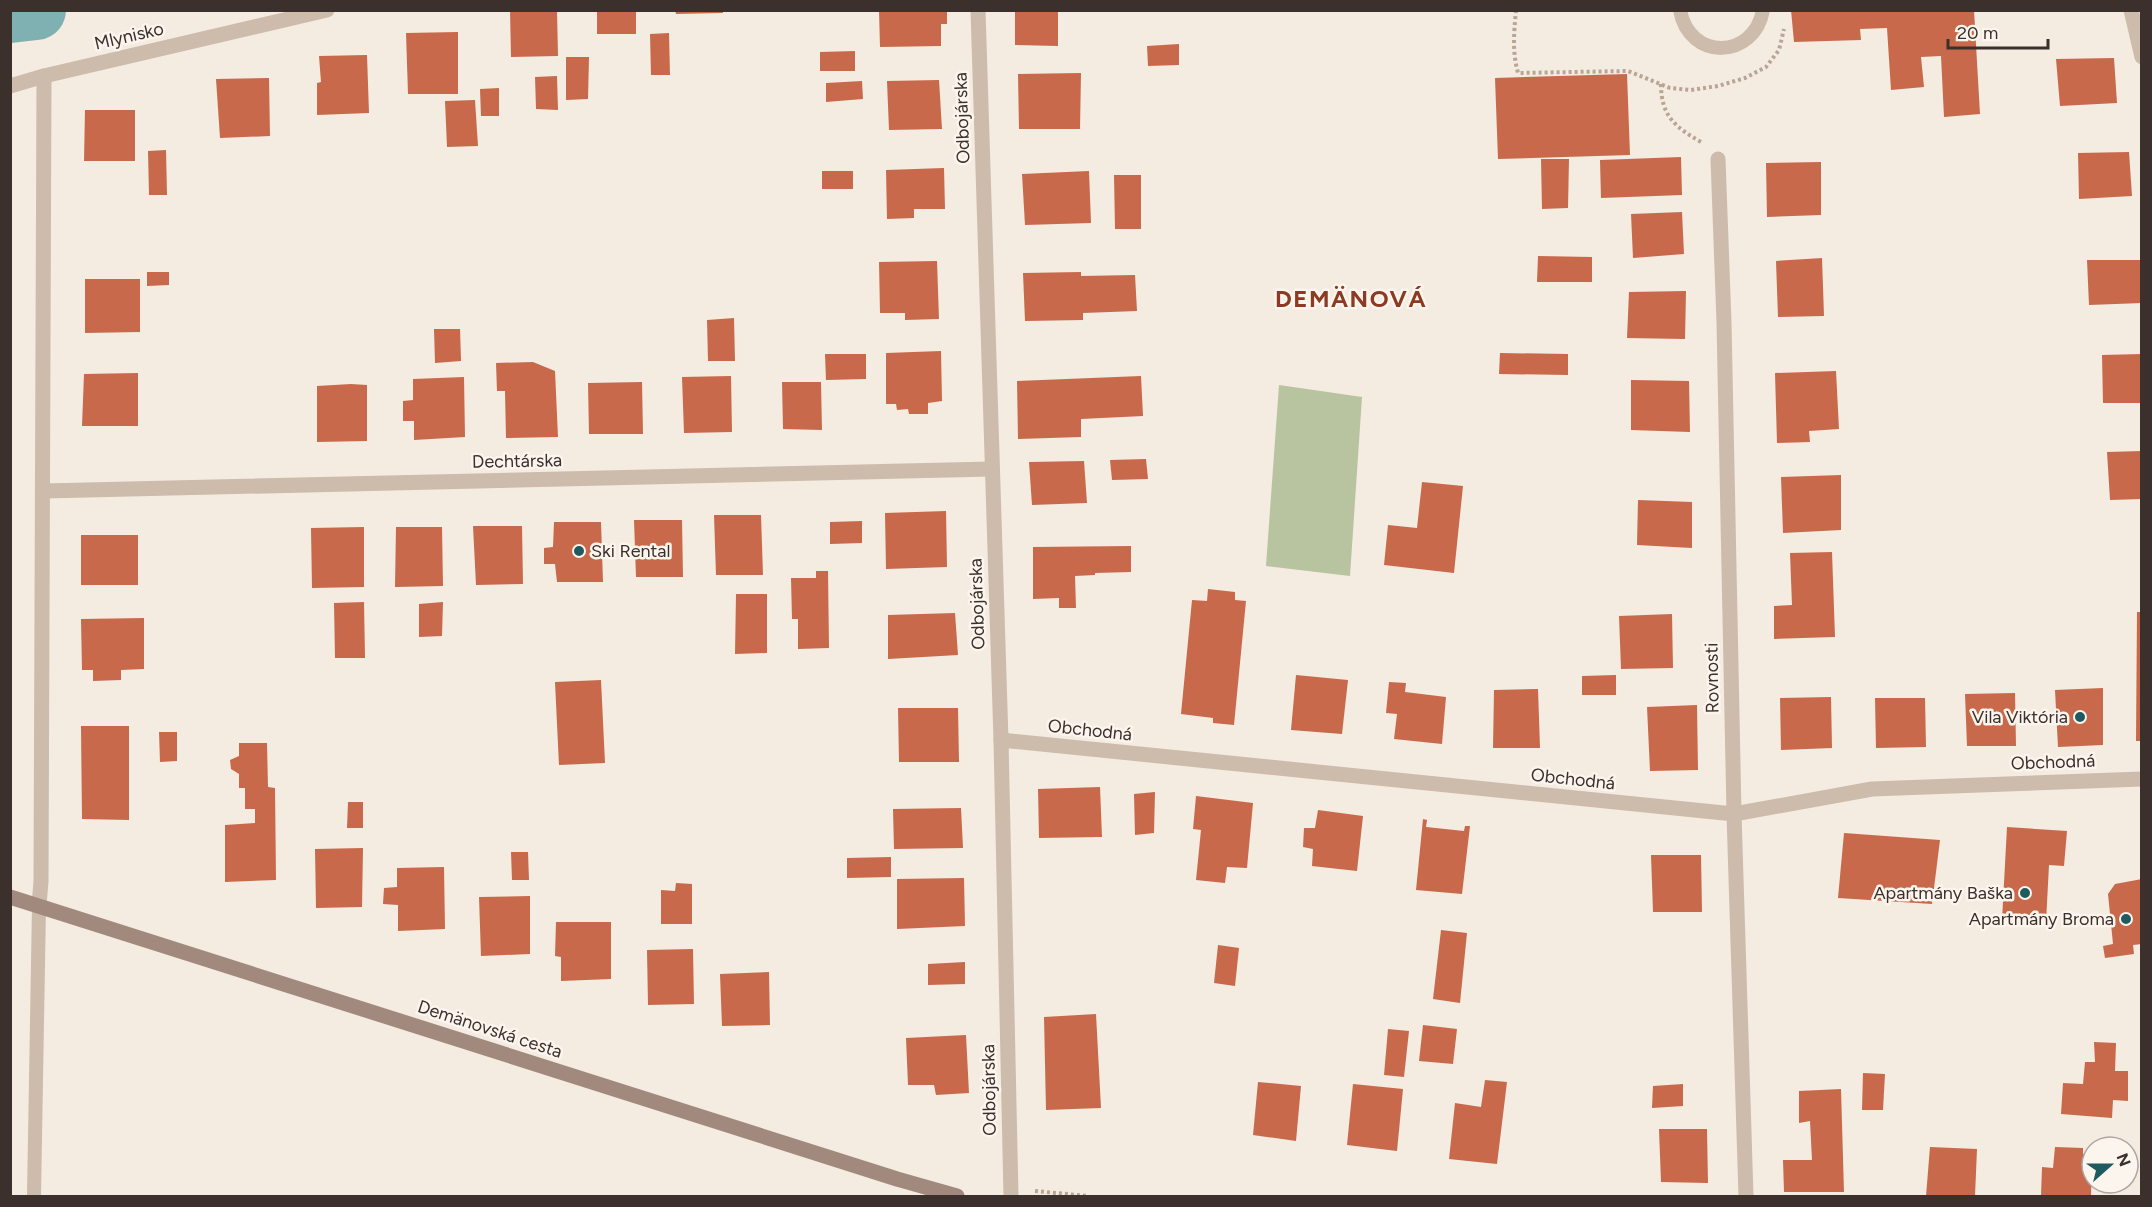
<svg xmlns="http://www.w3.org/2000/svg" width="2152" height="1207" viewBox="0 0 2152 1207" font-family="Figtree,sans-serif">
<rect width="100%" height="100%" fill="#f4ebe1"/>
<polygon fill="#b8c4a0" points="1279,385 1362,397 1350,576 1266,566"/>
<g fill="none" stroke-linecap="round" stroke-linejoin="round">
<polyline stroke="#7fb0b2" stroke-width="60" points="10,13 36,10"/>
</g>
<g fill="#c8694b">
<polygon points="510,10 557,10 558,56 511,57"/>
<rect x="597" y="10" width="39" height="24"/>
<polygon points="675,10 723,10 723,13 676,14"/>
<polygon points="879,10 947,10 947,24 941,24 941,46 880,47"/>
<polygon points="1015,10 1058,10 1058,46 1015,45"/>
<polygon points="1791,10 1974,10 1980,114 1944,117 1941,56 1921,57 1924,87 1891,90 1887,28 1860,29 1861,40 1794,42"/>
<polygon points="458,32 458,94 408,94 406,33"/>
<polygon points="669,33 670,75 651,75 650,34"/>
<polygon points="1179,44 1179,65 1148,66 1147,46"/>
<polygon points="855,51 855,71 820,71 820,52"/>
<polygon points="367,55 369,113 317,115 317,83 321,82 319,56"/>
<polygon points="566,57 589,57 588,99 566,100"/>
<polygon points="2114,58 2117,103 2060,106 2056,59"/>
<polygon points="1081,73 1080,129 1019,129 1018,74"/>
<polygon points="1627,74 1630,155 1498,159 1495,78"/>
<polygon points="557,76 558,110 536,109 535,77"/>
<polygon points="269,78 270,136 220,138 216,79"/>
<polygon points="939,80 942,129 889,130 887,81"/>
<polygon points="862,81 863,99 826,102 826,83"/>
<polygon points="499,88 499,116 481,116 480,89"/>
<polygon points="475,100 478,146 447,147 445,101"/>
<polygon points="85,110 135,110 135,161 84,161"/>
<polygon points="166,150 167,195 149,195 148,151"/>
<polygon points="2129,152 2132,196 2079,199 2078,153"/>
<polygon points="1681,157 1682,195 1601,198 1600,160"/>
<polygon points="1541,159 1569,159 1568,208 1542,209"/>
<polygon points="1821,162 1821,215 1767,217 1766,163"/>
<polygon points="944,168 945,209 914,209 914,218 887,219 886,170"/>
<rect x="822" y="171" width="31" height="18"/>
<polygon points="1089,171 1091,223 1025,225 1022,174"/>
<polygon points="1114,175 1141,175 1141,229 1115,229"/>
<polygon points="1682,212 1684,254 1633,258 1631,214"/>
<polygon points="1538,256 1592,257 1592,282 1537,282"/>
<polygon points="1822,258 1824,316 1778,317 1776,261"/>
<polygon points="2087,260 2142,260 2142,303 2089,305"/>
<polygon points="937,261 939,319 905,320 905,313 880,313 879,262"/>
<polygon points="147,272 169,272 169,285 147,286"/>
<polygon points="1081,272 1081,276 1135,275 1137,311 1083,313 1083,320 1025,321 1023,273"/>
<polygon points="85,279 140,279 140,332 85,333"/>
<polygon points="1686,291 1685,339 1627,338 1629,292"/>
<polygon points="734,318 735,361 708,361 707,320"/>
<polygon points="434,329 460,329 461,361 435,363"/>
<polygon points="941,351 942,401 928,403 928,414 909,414 908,409 897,410 896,404 886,404 886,353"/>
<polygon points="1500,353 1568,354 1568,375 1499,374"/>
<polygon points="825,354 866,354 866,379 826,380"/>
<polygon points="2142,354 2142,403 2103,403 2102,355"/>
<polygon points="533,362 555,371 558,437 506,438 505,391 497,391 496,363"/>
<polygon points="1836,371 1839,429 1809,431 1810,442 1777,443 1775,373"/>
<polygon points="138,373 138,426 82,426 84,374"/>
<polygon points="731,376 732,432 684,433 682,377"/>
<polygon points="1141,376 1143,416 1081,419 1081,437 1018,439 1017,381"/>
<polygon points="464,377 465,437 414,440 414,421 403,421 403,401 413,400 413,379"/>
<polygon points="1631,380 1689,381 1690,432 1631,430"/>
<polygon points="642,382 643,434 589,434 588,383"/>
<polygon points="782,382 821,382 822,430 783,429"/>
<polygon points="351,384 367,385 367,441 317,442 317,386"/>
<polygon points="2142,451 2142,499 2110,500 2107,452"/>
<polygon points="1146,459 1148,479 1112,480 1110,460"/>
<polygon points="1084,461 1087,503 1032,505 1029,462"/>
<polygon points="1841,475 1841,530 1783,533 1781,477"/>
<polygon points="1422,482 1463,486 1454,573 1384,565 1388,525 1417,528"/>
<polygon points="1638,500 1692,502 1692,548 1637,545"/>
<polygon points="946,511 947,567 886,569 885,513"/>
<polygon points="714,515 761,515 763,575 716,575"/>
<polygon points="634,520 682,520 683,577 636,577"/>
<polygon points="862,521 862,543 830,544 830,522"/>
<polygon points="554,522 601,522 603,582 557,582 555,564 544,564 544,548 553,547"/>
<polygon points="473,526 522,526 523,584 476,585"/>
<polygon points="364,527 364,587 312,588 311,528"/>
<polygon points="396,527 442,527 443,586 395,587"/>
<rect x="81" y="535" width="57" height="50"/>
<polygon points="1131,546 1131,572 1095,573 1095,575 1075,576 1076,608 1059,608 1059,598 1033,599 1033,547"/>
<polygon points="1832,552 1835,637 1774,639 1774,606 1792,605 1790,553"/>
<polygon points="816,571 828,571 829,648 798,649 798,619 792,619 791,578 816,578"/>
<polygon points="1208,589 1235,592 1235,600 1246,601 1234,725 1213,723 1213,718 1181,714 1192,600 1207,601"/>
<polygon points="736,594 767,594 767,653 735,654"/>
<polygon points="364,602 365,658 335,658 334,603"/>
<polygon points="443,602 442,636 419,637 419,604"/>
<polygon points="2137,612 2142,612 2142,741 2136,741"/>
<polygon points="955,613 958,655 888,659 888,615"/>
<polygon points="1672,614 1673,668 1621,669 1619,616"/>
<polygon points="144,618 144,669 121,670 121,680 93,681 93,670 82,670 81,619"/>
<polygon points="1296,675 1348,680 1342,734 1291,730"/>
<polygon points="1616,675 1616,695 1582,695 1582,676"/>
<polygon points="601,680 605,763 559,765 555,682"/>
<polygon points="1389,682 1406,683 1405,692 1446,697 1442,744 1394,739 1397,714 1386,713"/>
<polygon points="2103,688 2103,745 2058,747 2055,690"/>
<polygon points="1538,689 1540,748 1493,748 1494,690"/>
<polygon points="2015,693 2016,746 1967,746 1965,694"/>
<polygon points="1831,697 1832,748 1781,750 1780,698"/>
<polygon points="1875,698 1925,698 1926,747 1876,748"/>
<polygon points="1697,705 1698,770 1650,771 1647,707"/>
<polygon points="898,708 958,708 959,762 899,762"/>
<polygon points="81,726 129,726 129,820 82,819"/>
<polygon points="159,732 177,732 177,761 160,762"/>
<polygon points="239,743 267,743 268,787 275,788 276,880 225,882 225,825 255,823 255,809 245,809 245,788 239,788 239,774 231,769 230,760 239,756"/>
<polygon points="1100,787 1102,837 1039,838 1038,789"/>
<polygon points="1155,792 1154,833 1135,835 1134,794"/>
<polygon points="1196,796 1253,803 1247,868 1227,867 1225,883 1196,880 1201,830 1193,829"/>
<polygon points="348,802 363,802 363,828 347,828"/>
<polygon points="961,808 963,848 894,849 893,809"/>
<polygon points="1318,810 1363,816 1357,871 1312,866 1313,849 1303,847 1304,828 1315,828"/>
<polygon points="1423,819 1427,820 1426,827 1464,831 1465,826 1470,826 1462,894 1416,890"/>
<polygon points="2007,827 2067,831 2064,866 2049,865 2046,922 2002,920"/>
<polygon points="1844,833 1940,840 1932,904 1838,898"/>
<polygon points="363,848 362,907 316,908 315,849"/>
<polygon points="511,852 528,852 529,880 512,880"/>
<polygon points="1651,855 1701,855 1702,912 1653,912"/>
<polygon points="891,857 891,877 847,878 847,858"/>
<polygon points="444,867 445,929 398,931 398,905 383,904 384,888 397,887 397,868"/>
<polygon points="964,878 965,926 897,929 897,879"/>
<polygon points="2142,879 2142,944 2133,945 2134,954 2105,958 2103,946 2113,944 2108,894 2115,884"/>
<polygon points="676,883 692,884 692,924 661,924 661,890 675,891"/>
<polygon points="530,896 530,954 481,956 479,897"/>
<polygon points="556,922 611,922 611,979 561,981 561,957 555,956"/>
<polygon points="1441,930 1467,933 1460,1003 1433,999"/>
<polygon points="1218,945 1239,948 1235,986 1214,983"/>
<polygon points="693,949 694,1004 648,1005 647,950"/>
<polygon points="965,962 965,984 928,985 928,964"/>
<polygon points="769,972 770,1025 722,1026 720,974"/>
<polygon points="1096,1014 1101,1108 1046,1110 1044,1017"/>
<polygon points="1423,1025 1457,1029 1453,1064 1419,1061"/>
<polygon points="1388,1029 1409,1031 1404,1077 1384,1075"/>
<polygon points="966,1035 969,1093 936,1095 934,1085 908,1085 906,1038"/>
<polygon points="2094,1042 2116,1043 2115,1071 2128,1071 2128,1101 2113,1100 2112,1118 2061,1114 2063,1083 2083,1084 2085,1062 2095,1062"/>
<polygon points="1863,1073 1885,1074 1883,1110 1862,1110"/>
<polygon points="1485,1080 1507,1082 1497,1164 1449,1159 1455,1103 1481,1107"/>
<polygon points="1258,1082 1301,1086 1296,1141 1253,1135"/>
<polygon points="1353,1084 1403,1089 1397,1151 1347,1145"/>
<polygon points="1683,1084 1683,1106 1652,1108 1653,1086"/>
<polygon points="1841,1089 1844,1192 1784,1192 1783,1160 1812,1160 1810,1121 1799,1123 1799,1091"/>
<polygon points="1659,1129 1707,1129 1708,1183 1661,1182"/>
<polygon points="1930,1147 1977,1149 1975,1196 1926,1196"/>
<polygon points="2055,1147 2083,1148 2083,1154 2092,1154 2091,1196 2041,1196 2042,1167 2053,1168"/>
</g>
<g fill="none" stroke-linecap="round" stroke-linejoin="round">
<g stroke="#b9a596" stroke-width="4" stroke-dasharray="3 3" stroke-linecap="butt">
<path d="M1516 10C1514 33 1512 51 1518 73L1628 71 1670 88 1691 90 1718 86 1745 78 1766 67 1779 50 1784 29"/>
<path d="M1661 84C1661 116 1675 127 1701 142"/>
<polyline points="1035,1191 1088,1196"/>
</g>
<g stroke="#cdbbac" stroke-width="14">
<path d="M1680 10C1689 61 1754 60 1763 10"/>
<polyline points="34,1196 39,906"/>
</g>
<g stroke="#cdbbac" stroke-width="15">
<polyline points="978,10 1001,740 1011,1196"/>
<polyline points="2131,10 2142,57"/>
<polyline points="10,86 44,76 327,10"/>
<polyline points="1718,159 1724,322 1734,814 1746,1196"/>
<polyline points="44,491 992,469"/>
<polyline points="1001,740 1734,814 1872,789 2142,779"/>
<polyline points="39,906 41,881 44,76"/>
</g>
<polyline stroke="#a18a7d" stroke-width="15" points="10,897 897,1179 957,1196"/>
</g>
<g fill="#1f5a5e" stroke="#fbf5ee" stroke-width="2">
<circle cx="579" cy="551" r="6"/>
<circle cx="2080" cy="717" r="6"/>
<circle cx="2025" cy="893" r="6"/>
<circle cx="2126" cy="919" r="6"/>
</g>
<g text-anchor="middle" stroke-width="5" stroke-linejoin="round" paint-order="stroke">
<g font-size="18" fill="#3b302b" stroke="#fbf5ee">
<text transform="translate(129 36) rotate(-13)" y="6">Mlynisko</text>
<text transform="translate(962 118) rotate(-92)" y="6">Odbojárska</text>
<text transform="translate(517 461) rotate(-1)" y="6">Dechtárska</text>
<text transform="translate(977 604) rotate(-92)" y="6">Odbojárska</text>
<text transform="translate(1712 678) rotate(-91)" y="6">Rovnosti</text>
<text transform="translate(1090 730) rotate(6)" y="6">Obchodná</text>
<text transform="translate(2053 762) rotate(-2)" y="6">Obchodná</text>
<text transform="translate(1573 779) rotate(6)" y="6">Obchodná</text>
<text transform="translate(490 1029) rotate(18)" y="6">Demänovská cesta</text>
<text transform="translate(989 1090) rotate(-91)" y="6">Odbojárska</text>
</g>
<g font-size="18" fill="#3b302b" stroke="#fbf5ee" text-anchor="end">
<text x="591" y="557" text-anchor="start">Ski Rental</text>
<text x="2068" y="723">Vila Viktória</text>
<text x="2013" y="899">Apartmány Baška</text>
<text x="2114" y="925">Apartmány Broma</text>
</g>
<g font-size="24" font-weight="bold" letter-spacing="1.5" fill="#8c3b22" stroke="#fbf5ee">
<text x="1351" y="307">DEMÄNOVÁ</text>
</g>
</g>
<rect width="2152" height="1207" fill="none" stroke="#3b302b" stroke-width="24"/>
<g transform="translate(2110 1165) rotate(69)"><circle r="28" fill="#fbf5ee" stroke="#aea6a0" stroke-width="1.5"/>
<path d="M0-4.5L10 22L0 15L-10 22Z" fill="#1f5a5e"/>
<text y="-9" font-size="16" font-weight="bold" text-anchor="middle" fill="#3b302b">N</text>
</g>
<path d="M1948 39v9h100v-9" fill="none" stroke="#3b302b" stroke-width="3"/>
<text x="1957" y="39" font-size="18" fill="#3b302b" stroke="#fbf5ee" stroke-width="4.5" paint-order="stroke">20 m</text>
</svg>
